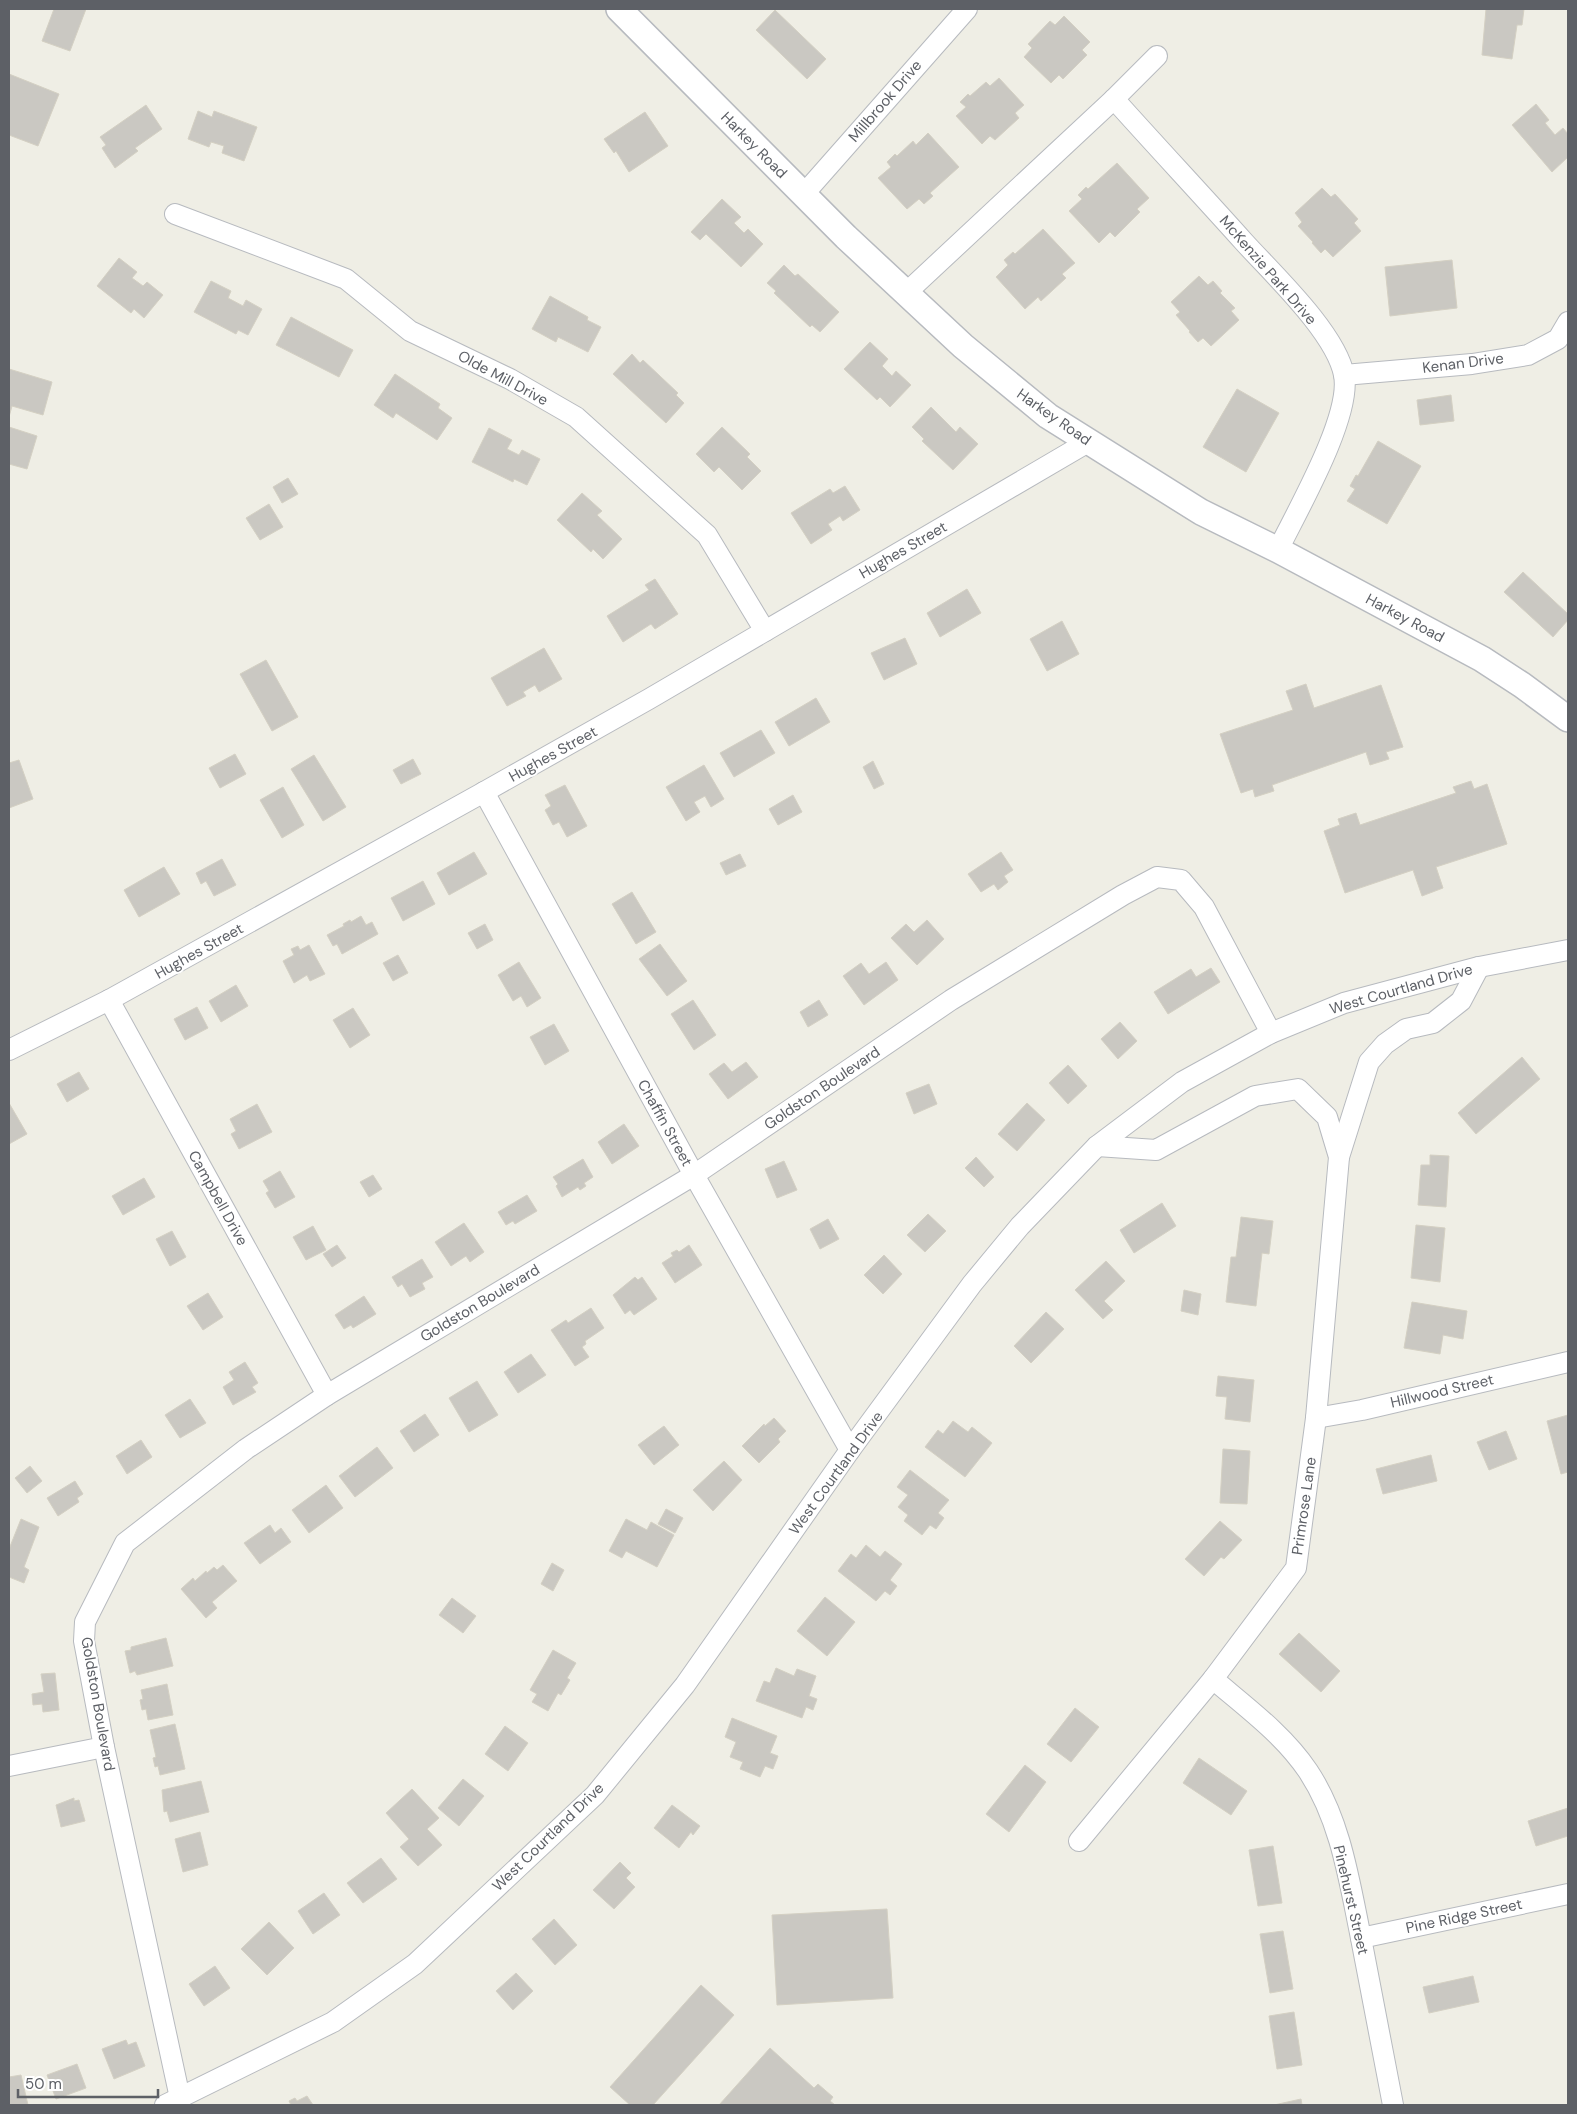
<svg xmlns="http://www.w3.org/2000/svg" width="1577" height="2114" viewBox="0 0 1577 2114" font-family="'DM Sans',sans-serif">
<rect width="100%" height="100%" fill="#efeee5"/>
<g fill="#cac8c2" stroke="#d4d0c3">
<polygon points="54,9 86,9 70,51 42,41"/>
<polygon points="1486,9 1524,9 1522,25 1517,25 1512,59 1482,55"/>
<polygon points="775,10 826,59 807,79 756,30"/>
<polygon points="1064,16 1090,42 1082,50 1087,55 1063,79 1059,75 1051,83 1024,57 1032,48 1028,44 1050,21 1055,25"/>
<polygon points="9,74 59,94 38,146 9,135"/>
<polygon points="999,78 1024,105 1015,113 1019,118 995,140 990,136 982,144 956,116 966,107 960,102 968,94 970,96 986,82 990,86"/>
<polygon points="1536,104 1549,120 1545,123 1555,135 1563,128 1568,134 1568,157 1552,172 1512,125"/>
<polygon points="146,105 162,129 135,148 138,151 115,168 102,148 106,145 100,137"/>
<polygon points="198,111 212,117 214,111 257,127 244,161 222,153 224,146 211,142 209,147 188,139"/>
<polygon points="645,112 668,146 629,172 616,151 614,153 604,139"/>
<polygon points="928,133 959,167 930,193 933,196 924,204 919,199 907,209 878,178 891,167 887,162 895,154 897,156 913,141 916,145"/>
<polygon points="1117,163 1149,198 1137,209 1140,212 1115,237 1110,232 1099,243 1069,211 1082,199 1078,195 1086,187 1088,189"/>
<polygon points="1322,188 1331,197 1335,194 1358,219 1354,223 1361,231 1333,257 1325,249 1321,253 1312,243 1313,242 1298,226 1302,222 1295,213"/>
<polygon points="722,199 741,217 734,223 744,233 748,229 763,244 741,267 706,234 700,240 691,232"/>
<polygon points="1043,229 1075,263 1062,274 1066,278 1041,301 1038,297 1025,309 996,277 1008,265 1004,260 1013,252 1015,254"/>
<polygon points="119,258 137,272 132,278 143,286 147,282 163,295 144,318 134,309 131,313 97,286"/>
<polygon points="1452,260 1457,308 1390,316 1385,267"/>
<polygon points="784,265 795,276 798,274 839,312 820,332 812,325 810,327 774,293 776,291 767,283"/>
<polygon points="1199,276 1208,285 1213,281 1222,291 1220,293 1235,308 1231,311 1239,320 1211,346 1203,338 1198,342 1189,332 1190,331 1176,315 1180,312 1171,302"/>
<polygon points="211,281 231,291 228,298 243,306 246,300 262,309 248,335 238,330 236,334 194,312"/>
<polygon points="550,296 588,317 587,320 601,327 588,352 558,337 556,342 532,329"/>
<polygon points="291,317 353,350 339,377 276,345"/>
<polygon points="870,342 888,359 882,366 892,376 896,371 911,385 890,407 880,397 877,400 844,369"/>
<polygon points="632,354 640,363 643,360 678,393 676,395 684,403 666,423 613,374"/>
<polygon points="9,369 52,382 43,415 12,406 9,417"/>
<polygon points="395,374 440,404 438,408 452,418 437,440 396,413 393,418 374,405"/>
<polygon points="1237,389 1279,413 1246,472 1203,447"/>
<polygon points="1451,395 1454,421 1420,425 1417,400"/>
<polygon points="931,407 956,432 960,427 978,444 953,470 922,441 924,439 912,427"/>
<polygon points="9,427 37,436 27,469 9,464"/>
<polygon points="722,427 750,454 747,457 761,471 742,490 719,467 714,472 696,454"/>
<polygon points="489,428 512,440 507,449 519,455 522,450 540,459 527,485 514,479 513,482 472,462"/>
<polygon points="1378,441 1421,466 1387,524 1347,501 1355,489 1350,486 1356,475 1358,476"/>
<polygon points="288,478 298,494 282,503 273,487"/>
<polygon points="845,486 860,510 843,521 840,516 828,524 832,530 811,544 791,513 830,489 833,493"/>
<polygon points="582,493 602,511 597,515 622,539 603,559 593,549 591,552 557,520"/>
<polygon points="269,504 283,527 260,540 246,518"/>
<polygon points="1523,572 1568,614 1568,620 1553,637 1504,592"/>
<polygon points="655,579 678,614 655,629 651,624 623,642 607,616 649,590 645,585"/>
<polygon points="967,589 981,613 940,637 927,613"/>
<polygon points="1062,621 1079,654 1047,671 1030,639"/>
<polygon points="905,638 917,664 884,680 871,653"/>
<polygon points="544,648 562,679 539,692 535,685 523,692 526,696 507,706 491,678"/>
<polygon points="266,660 298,717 272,731 240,674"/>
<polygon points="1306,684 1314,708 1381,685 1403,747 1386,752 1389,759 1370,765 1366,752 1272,785 1274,791 1255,797 1253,789 1241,793 1220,734 1293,710 1286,691"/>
<polygon points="816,698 830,722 789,746 775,722"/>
<polygon points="761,730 775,753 734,777 720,753"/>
<polygon points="235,754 246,774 220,788 209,768"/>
<polygon points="314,755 346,807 323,821 291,769"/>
<polygon points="413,759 421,774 401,784 393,770"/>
<polygon points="19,760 33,799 9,808 9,763"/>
<polygon points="873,761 884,784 874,789 863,767"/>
<polygon points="704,765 724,799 711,807 705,796 694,802 700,812 686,821 666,787"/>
<polygon points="1471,781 1474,789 1487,784 1507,844 1436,867 1443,888 1422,896 1413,870 1345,893 1324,831 1340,825 1338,819 1356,813 1360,825 1456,793 1453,787"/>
<polygon points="565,785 587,826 567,837 559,822 553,825 545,810 551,806 545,795"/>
<polygon points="283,787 304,825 282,838 260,800"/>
<polygon points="793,795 802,812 778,825 769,809"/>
<polygon points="474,852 487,874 449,895 437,873"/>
<polygon points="1001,852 1013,870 1004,876 1008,882 998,890 994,884 981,892 968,874"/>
<polygon points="740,854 746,866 726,875 720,863"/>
<polygon points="222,859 236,885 214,896 206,881 201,884 196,873"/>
<polygon points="164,867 180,894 139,917 124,890"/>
<polygon points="423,881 435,904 403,921 391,898"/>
<polygon points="632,892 656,932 636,944 612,904"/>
<polygon points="361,916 366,925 372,922 378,934 342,954 337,944 333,946 327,935 344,926 343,924 350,920 351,922"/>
<polygon points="927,920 944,939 917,965 891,938 906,924 914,932"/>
<polygon points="485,924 493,940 477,949 468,933"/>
<polygon points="660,944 687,981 667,996 639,959"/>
<polygon points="309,945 325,974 310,981 307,975 294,983 283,961 294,955 291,949 298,946 300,950"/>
<polygon points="398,955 408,973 393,981 383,963"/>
<polygon points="519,962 541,998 527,1007 521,996 513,1001 498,975"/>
<polygon points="886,962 898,980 864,1005 843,976 861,963 869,974"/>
<polygon points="1211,968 1220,982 1168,1014 1154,992 1191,969 1196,977"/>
<polygon points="236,985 248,1006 221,1022 209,1001"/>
<polygon points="693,1000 716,1035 694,1050 671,1014"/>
<polygon points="819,1000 828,1015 808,1027 800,1012"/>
<polygon points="197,1007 208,1028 185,1040 174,1019"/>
<polygon points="353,1008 370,1035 350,1048 333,1020"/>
<polygon points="1120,1022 1137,1041 1118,1059 1101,1039"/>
<polygon points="554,1024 569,1051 545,1065 530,1037"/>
<polygon points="1522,1057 1540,1079 1476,1134 1458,1113"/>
<polygon points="746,1062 758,1077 728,1099 709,1074 724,1063 732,1072"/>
<polygon points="1068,1065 1087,1086 1068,1104 1049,1083"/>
<polygon points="79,1072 89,1089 67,1102 57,1084"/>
<polygon points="929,1084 937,1104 914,1114 906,1093"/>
<polygon points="9,1103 27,1134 9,1144"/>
<polygon points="1027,1103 1045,1120 1017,1151 998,1134"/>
<polygon points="257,1104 272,1132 239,1149 231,1134 236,1131 230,1119"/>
<polygon points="624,1124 639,1146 612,1164 598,1142"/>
<polygon points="1430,1155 1449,1156 1446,1207 1418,1205 1421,1165 1430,1165"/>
<polygon points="976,1157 994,1177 984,1187 965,1168"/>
<polygon points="583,1159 593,1177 584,1183 586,1186 580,1190 578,1187 562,1197 556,1186 558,1184 553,1177"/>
<polygon points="784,1161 797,1190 777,1198 765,1169"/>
<polygon points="280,1171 295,1197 275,1208 266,1193 269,1191 263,1181"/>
<polygon points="373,1175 382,1189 369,1197 360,1182"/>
<polygon points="144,1178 155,1197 123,1215 112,1196"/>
<polygon points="527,1195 537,1211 515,1224 513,1221 506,1225 498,1212"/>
<polygon points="1162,1203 1176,1226 1134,1253 1120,1230"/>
<polygon points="928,1214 946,1231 925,1252 907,1235"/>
<polygon points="1241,1217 1273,1221 1269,1254 1262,1253 1256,1306 1226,1302 1231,1257 1236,1257"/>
<polygon points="828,1219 839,1239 820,1249 810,1229"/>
<polygon points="464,1223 484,1252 470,1262 466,1256 451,1266 435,1242"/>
<polygon points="1416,1225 1445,1228 1440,1282 1411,1278"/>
<polygon points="313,1226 326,1250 306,1260 293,1237"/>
<polygon points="172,1231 186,1257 170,1266 156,1239"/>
<polygon points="337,1245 346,1258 332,1267 323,1254"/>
<polygon points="689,1245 702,1265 675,1283 662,1263 673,1256 671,1253 677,1250 679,1252"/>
<polygon points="884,1255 902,1274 883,1294 864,1275"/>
<polygon points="422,1259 433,1277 422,1283 425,1289 410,1297 402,1284 398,1287 392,1277"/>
<polygon points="1106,1261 1125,1281 1104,1301 1113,1310 1103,1319 1075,1290"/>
<polygon points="635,1277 638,1280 642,1277 657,1299 634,1315 630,1310 625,1314 613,1295"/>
<polygon points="1184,1290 1201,1294 1198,1315 1181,1311"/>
<polygon points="208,1293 223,1317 203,1330 187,1306"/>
<polygon points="364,1296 376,1314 353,1328 351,1325 344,1329 335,1315"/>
<polygon points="1412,1302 1467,1311 1463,1339 1443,1335 1440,1354 1404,1348"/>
<polygon points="591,1308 604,1328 585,1341 586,1344 582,1347 589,1357 575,1366 551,1330 566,1320 568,1323"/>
<polygon points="1046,1312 1064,1329 1031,1363 1014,1346"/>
<polygon points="531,1354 546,1375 518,1393 504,1372"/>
<polygon points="245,1362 258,1383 252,1387 256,1392 233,1405 223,1387 234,1380 229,1372"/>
<polygon points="1218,1376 1254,1380 1250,1422 1225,1419 1227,1397 1216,1396"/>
<polygon points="477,1381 498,1415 469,1432 449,1398"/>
<polygon points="190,1399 206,1423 180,1438 165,1415"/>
<polygon points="425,1414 439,1435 414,1452 400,1431"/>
<polygon points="1568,1415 1568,1472 1561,1474 1547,1421"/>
<polygon points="774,1418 786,1431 778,1439 780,1442 759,1463 742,1446 764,1424 765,1426"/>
<polygon points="953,1421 968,1432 972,1427 992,1443 965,1477 925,1447 938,1430 943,1434"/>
<polygon points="664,1426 679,1445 654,1465 638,1445"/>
<polygon points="1506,1431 1517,1459 1489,1470 1477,1442"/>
<polygon points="141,1440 152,1457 127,1474 116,1456"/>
<polygon points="377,1447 393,1468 355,1497 339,1476"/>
<polygon points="1223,1449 1250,1451 1247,1504 1220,1503"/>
<polygon points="1431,1455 1437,1481 1383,1494 1376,1469"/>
<polygon points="724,1461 742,1480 713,1511 693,1490"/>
<polygon points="30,1466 42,1481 27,1493 15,1478"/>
<polygon points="910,1470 949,1500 938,1513 944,1518 936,1529 930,1525 922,1535 904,1521 908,1515 898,1507 908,1495 897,1487"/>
<polygon points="75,1481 83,1494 77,1498 79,1502 58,1516 47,1498"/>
<polygon points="326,1485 343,1508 309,1533 292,1510"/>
<polygon points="666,1509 683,1518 675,1533 658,1524"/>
<polygon points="21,1519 39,1527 24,1567 29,1570 24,1583 9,1577 9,1549"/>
<polygon points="626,1519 647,1530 651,1522 674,1535 657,1567 626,1551 622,1558 609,1551"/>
<polygon points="1220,1521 1242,1540 1224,1559 1221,1557 1204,1576 1185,1559"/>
<polygon points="270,1525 275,1533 281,1528 291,1542 260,1564 244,1543"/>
<polygon points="866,1545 880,1557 885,1551 902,1564 890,1580 897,1586 890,1595 885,1591 876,1601 838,1571 851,1554 856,1558"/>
<polygon points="552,1563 564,1570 553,1591 541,1584"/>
<polygon points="223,1565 237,1581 212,1602 217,1608 206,1618 181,1589 193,1578 195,1581 206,1571 207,1573 214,1567 217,1570"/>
<polygon points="825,1597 855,1622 827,1656 797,1631"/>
<polygon points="452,1598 476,1616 463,1633 439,1615"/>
<polygon points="1299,1633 1340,1671 1321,1692 1279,1654"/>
<polygon points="166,1638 173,1666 137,1675 135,1671 130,1673 125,1651 131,1650 131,1647"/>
<polygon points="553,1650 576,1663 567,1678 570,1680 561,1695 558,1693 548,1711 532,1702 537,1694 530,1690"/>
<polygon points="776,1668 794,1676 797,1669 816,1676 809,1696 817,1699 813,1710 806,1707 802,1718 756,1701 764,1681 770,1683"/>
<polygon points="55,1673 59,1710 43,1712 42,1704 33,1705 32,1694 44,1692 41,1674"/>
<polygon points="167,1684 173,1715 148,1720 146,1709 142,1710 140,1700 143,1699 141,1690"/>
<polygon points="1075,1708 1099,1727 1071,1762 1047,1744"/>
<polygon points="732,1718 777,1736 770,1753 778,1756 773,1769 765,1766 760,1777 740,1769 743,1762 730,1757 736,1742 725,1737"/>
<polygon points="175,1724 185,1769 160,1775 158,1766 155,1767 153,1758 156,1757 150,1730"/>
<polygon points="505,1726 528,1743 508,1771 485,1754"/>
<polygon points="1199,1758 1247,1791 1231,1815 1183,1783"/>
<polygon points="1025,1765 1046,1782 1009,1832 986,1814"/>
<polygon points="463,1779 484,1796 459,1826 438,1808"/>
<polygon points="201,1781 209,1812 170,1822 167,1811 164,1812 162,1790"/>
<polygon points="412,1789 439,1818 427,1829 442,1845 418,1866 400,1847 409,1839 386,1813"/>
<polygon points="74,1798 74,1801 79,1800 85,1821 61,1827 56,1805"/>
<polygon points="672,1805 700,1826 693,1835 691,1832 679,1848 654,1828"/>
<polygon points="1568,1808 1568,1836 1536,1846 1528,1821"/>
<polygon points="200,1832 208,1865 183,1872 175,1839"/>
<polygon points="1273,1846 1282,1903 1258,1906 1249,1850"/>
<polygon points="381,1858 397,1879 363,1903 347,1883"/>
<polygon points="620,1862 631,1873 626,1878 635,1887 614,1909 593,1890"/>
<polygon points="324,1893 340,1915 313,1934 298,1911"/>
<polygon points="887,1909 893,1998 777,2005 772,1915"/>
<polygon points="554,1919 577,1945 555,1965 532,1939"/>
<polygon points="269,1922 294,1948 267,1975 241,1949"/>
<polygon points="1283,1931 1293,1989 1270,1993 1260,1934"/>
<polygon points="215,1966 230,1988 204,2006 189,1984"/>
<polygon points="516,1973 533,1991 513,2010 496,1991"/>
<polygon points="1473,1976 1479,2002 1429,2013 1423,1987"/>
<polygon points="701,1985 734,2015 653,2105 630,2105 610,2087"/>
<polygon points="1294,2012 1302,2065 1277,2069 1269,2016"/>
<polygon points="126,2040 128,2045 136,2042 145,2066 114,2079 102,2049"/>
<polygon points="770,2048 814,2088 818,2084 833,2097 830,2101 835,2105 719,2105"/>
<polygon points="77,2064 86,2088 56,2099 47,2075"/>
<polygon points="21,2075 28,2105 9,2105 9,2077"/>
<polygon points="307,2096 313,2105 291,2105 289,2101 295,2098 297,2101"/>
<polygon points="1301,2099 1302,2105 1274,2105"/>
</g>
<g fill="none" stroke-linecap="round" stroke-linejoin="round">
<defs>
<g id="minor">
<path d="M1114 99C1157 147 1201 194 1244 242 1273 274 1336 333 1344 375 1352 416 1297 511 1278 550"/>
<polyline points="803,195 967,9"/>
<polyline points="175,214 346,279 410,331 510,379 576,417 707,535 765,631"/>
<polyline points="906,293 1114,99 1157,56"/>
<polyline points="1344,375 1472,364 1528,355 1558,339 1568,322"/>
<polyline points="484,792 694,1175 850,1450"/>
<polyline points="109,1000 327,1395"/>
<polyline points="9,1050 109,1000 484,792 649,699 1088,442"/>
<polyline points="1339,1157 1369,1062 1385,1044 1406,1029 1433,1023 1461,1001 1479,967"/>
<polyline points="1316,1418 1362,1410 1568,1362"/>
<path d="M1213 1679C1246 1707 1284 1735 1308 1771 1340 1819 1349 1879 1360 1933 1371 1991 1382 2048 1393 2105"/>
<polyline points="9,1766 104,1747"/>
<polyline points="1079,1841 1213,1679 1296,1568 1316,1418 1339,1157 1327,1117 1298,1089 1255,1096 1156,1150 1097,1146"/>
<polyline points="1361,1938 1568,1894"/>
<polyline points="180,2098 104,1747 84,1641 85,1622 125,1543 246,1449 327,1395 694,1175 951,1000 1123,895 1157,877 1181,880 1204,907 1271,1033"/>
<polyline points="165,2105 333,2022 415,1964 595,1795 685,1685 850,1450 972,1284 1020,1226 1097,1146 1182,1082 1271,1033 1344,1003 1479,967 1568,950"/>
</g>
<polyline id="tertiary" points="619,9 846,237 963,346 1048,416 1201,512 1278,550 1482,659 1522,685 1568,719"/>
</defs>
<use href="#minor" stroke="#b7babf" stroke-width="22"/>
<use href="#tertiary" stroke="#b7babf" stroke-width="28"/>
<use href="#minor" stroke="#fff" stroke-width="20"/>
<use href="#tertiary" stroke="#fff" stroke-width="25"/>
</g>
<g text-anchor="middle" stroke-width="4" stroke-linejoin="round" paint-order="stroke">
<g font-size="15" fill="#5d6066" stroke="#fff">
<text transform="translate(885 101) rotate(-49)" y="5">Millbrook Drive</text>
<text transform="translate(754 145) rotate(45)" y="5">Harkey Road</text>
<text transform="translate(1268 270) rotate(49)" y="5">McKenzie Park Drive</text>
<text transform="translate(1463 363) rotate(-7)" y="5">Kenan Drive</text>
<text transform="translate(503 378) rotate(28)" y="5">Olde Mill Drive</text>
<text transform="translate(1054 417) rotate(35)" y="5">Harkey Road</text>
<text transform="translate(903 550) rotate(-30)" y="5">Hughes Street</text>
<text transform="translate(1405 618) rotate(28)" y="5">Harkey Road</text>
<text transform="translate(553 754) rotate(-29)" y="5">Hughes Street</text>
<text transform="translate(199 951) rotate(-29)" y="5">Hughes Street</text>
<text transform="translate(1401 989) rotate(-16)" y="5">West Courtland Drive</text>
<text transform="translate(822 1088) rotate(-34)" y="5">Goldston Boulevard</text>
<text transform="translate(665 1123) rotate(61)" y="5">Chaffin Street</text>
<text transform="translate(218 1198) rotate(61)" y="5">Campbell Drive</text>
<text transform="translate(480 1303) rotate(-31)" y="5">Goldston Boulevard</text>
<text transform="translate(1442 1391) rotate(-13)" y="5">Hillwood Street</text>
<text transform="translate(836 1473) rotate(-54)" y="5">West Courtland Drive</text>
<text transform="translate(1304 1506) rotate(-82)" y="5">Primrose Lane</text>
<text transform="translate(98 1704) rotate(80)" y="5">Goldston Boulevard</text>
<text transform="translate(548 1837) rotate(-44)" y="5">West Courtland Drive</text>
<text transform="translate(1351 1900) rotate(77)" y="5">Pinehurst Street</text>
<text transform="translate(1464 1916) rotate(-12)" y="5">Pine Ridge Street</text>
</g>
</g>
<rect width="1577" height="2114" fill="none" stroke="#5d6066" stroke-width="20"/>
<path d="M18 2089v8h140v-8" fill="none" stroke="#5d6066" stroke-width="2.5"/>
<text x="25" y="2089" font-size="15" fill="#5d6066" stroke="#ffffff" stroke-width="4" paint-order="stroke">50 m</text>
</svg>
